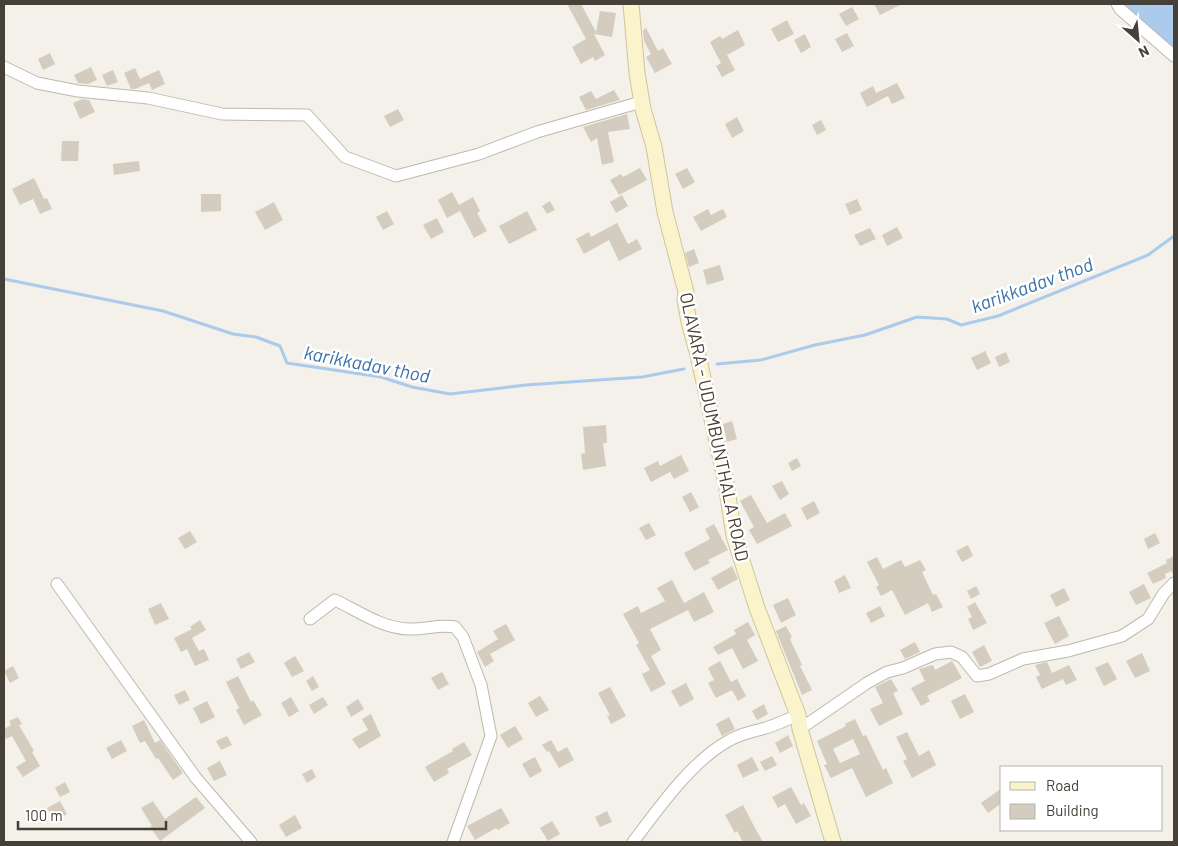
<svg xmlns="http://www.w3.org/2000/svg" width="1178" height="846" viewBox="0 0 1178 846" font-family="Barlow,sans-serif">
<rect width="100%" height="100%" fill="#f3f1e9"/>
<polygon fill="#aacbeb" points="1114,4 1174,4 1174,56"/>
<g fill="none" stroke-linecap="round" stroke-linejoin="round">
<g stroke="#aacbeb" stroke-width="3">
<polyline points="4,279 163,311 233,334 256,337 280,346 287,363 381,377 412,387 450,394 526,385 642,377 684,369"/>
<polyline points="717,364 761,360 815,345 865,335 917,317 947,319 961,325 998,316 1148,255 1174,236"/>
</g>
</g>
<g fill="#d4cdbf" fill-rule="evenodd">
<polygon points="567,4 581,4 596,32 600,11 616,13 612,37 594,34 605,55 595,61 593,57 581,64 572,47 586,39"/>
<polygon points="874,4 902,4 880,15"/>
<polygon points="852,7 859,19 846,26 839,14"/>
<polygon points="787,20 794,34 778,42 771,29"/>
<polygon points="646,28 658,51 663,48 672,64 655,73 646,57 651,54 644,41 643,30"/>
<polygon points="738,30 745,45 727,55 735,70 722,77 716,66 721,63 710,42 720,36 722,39"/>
<polygon points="847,33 854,46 842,52 835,39"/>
<polygon points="805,34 811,47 801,53 794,40"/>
<polygon points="50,53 55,64 43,70 38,59"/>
<polygon points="91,67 97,80 88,84 78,83 74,75"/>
<polygon points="135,68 140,79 159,70 165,84 152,90 149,83 135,89 131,89 124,73"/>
<polygon points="113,70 118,82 107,86 102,75"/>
<polygon points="897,83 905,98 892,104 888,96 867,107 860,93 873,86 876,93"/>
<polygon points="614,90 620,100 586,110 579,97 591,91 596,99"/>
<polygon points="82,99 89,100 95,112 80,119 73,103"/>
<polygon points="398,109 404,120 390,127 384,116"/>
<polygon points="627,114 630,129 608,132 614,162 602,165 597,138 591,142 583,127"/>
<polygon points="737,117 744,131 732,138 725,124"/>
<polygon points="821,120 826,130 817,135 812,125"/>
<polygon points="62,141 79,141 78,161 61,161"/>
<polygon points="139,161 140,171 114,175 113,164"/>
<polygon points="640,168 647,180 619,195 610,180 621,174 623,177"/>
<polygon points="687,168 695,182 683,189 675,174"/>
<polygon points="34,178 44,199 47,198 52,209 40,214 33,199 20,205 12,189"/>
<polygon points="452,192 459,205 473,197 480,211 477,213 487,231 474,238 460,211 447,218 438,200"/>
<polygon points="201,194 221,194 221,211 201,212"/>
<polygon points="622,195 628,206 616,213 610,202"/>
<polygon points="857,199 862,210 850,215 845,204"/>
<polygon points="550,201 555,210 547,214 542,206"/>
<polygon points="274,202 283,220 265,230 255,212"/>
<polygon points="708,209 711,215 723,209 727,217 701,231 693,217"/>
<polygon points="387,211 394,224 383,230 376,217"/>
<polygon points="527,211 537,230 509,244 499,226"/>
<polygon points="437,218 444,232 431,239 423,225"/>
<polygon points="617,223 628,244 637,239 642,249 619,261 609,240 584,254 576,239 589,232 591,237"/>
<polygon points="897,227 903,238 887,246 882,235"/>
<polygon points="870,228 876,239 860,246 854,235"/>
<polygon points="694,249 699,263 689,267 685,253"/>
<polygon points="720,265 724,280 707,285 703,270"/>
<polygon points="985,351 991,363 977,370 971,358"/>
<polygon points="1006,352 1010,362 999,367 995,357"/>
<polygon points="732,421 737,439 727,442 723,424"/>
<polygon points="606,425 607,443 603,443 606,466 583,470 581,454 585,453 583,427"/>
<polygon points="681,455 689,471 674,479 670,472 651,482 644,468 658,461 660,466"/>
<polygon points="797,458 801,466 792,471 788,463"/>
<polygon points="782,481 789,494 780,500 772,486"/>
<polygon points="691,492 699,507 690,512 682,497"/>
<polygon points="751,495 767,523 785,513 792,526 757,544 749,530 754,527 740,501"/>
<polygon points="814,501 820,513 807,520 801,508"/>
<polygon points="649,523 656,535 646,540 639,528"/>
<polygon points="714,524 728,550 708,560 710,563 694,571 684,553 710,539 705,529"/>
<polygon points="190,531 197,542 185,549 178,538"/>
<polygon points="1155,533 1160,543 1148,549 1144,539"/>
<polygon points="968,545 973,556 962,562 956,551"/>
<polygon points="1174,556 1174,576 1171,571 1165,574 1166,578 1153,584 1147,573 1167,563 1166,560"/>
<polygon points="877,557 883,569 901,560 905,567 920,560 926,570 922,572 933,595 936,594 943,607 932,612 928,603 905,615 892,590 881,596 876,587 879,585 867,562"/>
<polygon points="732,566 738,579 718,590 711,578"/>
<polygon points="845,575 851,588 839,593 834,581"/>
<polygon points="672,580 684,603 704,592 714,612 694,622 688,610 650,629 661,650 651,656 666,684 651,692 642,674 650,670 636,645 639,643 623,614 638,606 641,613 665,601 657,588"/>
<polygon points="1144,584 1151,598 1136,605 1129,592"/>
<polygon points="976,586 980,594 971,599 967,591"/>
<polygon points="1064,588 1070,600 1056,607 1050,595"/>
<polygon points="788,598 796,615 781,623 773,605"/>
<polygon points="975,602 987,623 973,630 968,619 972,617 967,607"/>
<polygon points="161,603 169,619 155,625 148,609"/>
<polygon points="880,606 885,616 871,623 866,613"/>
<polygon points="1059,616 1069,636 1055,644 1044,623"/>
<polygon points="200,620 206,630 192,638 199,651 204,649 209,660 195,666 187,649 181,652 174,638 192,629 190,627"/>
<polygon points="748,622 755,635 747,640 758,661 743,669 732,648 718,655 713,647 736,634 734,630"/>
<polygon points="506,624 515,640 490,654 494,661 485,667 477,652 498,639 493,631"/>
<polygon points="786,626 792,637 790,639 802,665 800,666 812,690 802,695 776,631"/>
<polygon points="915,642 920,652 905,659 900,650"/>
<polygon points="984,645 992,661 980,667 972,652"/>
<polygon points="249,652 255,662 241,669 236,659"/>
<polygon points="1142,653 1150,671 1135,678 1126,661"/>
<polygon points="295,656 304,671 292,677 284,663"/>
<polygon points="720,661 731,682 737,679 746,696 738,701 732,690 716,698 708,683 714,680 708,668"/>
<polygon points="952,661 962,678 927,696 930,701 921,706 911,688 925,681 919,669 933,665 935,670"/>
<polygon points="1047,662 1052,673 1069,665 1077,680 1066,685 1063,679 1042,689 1036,677 1040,675 1035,665"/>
<polygon points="1108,662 1117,679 1104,686 1095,668"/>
<polygon points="13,666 19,678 10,683 4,671"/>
<polygon points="442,672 449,684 438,690 431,678"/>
<polygon points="238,676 251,702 253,700 262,715 244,725 236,710 239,708 226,682"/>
<polygon points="313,676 319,687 312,691 306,681"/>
<polygon points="891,679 898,691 893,693 903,714 879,726 870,709 883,703 875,687"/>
<polygon points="686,683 694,699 680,707 671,691"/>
<polygon points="610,687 626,716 611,724 607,716 610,715 598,693"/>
<polygon points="185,690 190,700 179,705 174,695"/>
<polygon points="965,694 974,712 960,719 951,701"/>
<polygon points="540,696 549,710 536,717 528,703"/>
<polygon points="291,697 299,711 289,717 281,703"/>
<polygon points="323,697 328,705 314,714 309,705"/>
<polygon points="358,699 364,709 351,717 346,707"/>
<polygon points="207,701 215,717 201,724 193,708"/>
<polygon points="764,704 768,714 757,720 752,711"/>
<polygon points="371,714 381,736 359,749 352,739 368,730 362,719"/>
<polygon points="18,717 22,724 19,725 34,751 32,752 40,766 23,777 16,767 26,761 12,736 6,739 4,735 4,729 11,725 9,721"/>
<polygon points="729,717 735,729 722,736 716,724"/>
<path d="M855 719 863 736 866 735 883 770 886 768 893 783 866 797 852 768 831 778 824 765 827 764 817 741 846 726 845 724ZM853 739 860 754 840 763 833 749Z"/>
<polygon points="144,720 155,743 160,740 183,773 173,780 158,758 156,759 145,741 140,743 132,726"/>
<polygon points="515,726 523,739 508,748 500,735"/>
<polygon points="907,732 919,756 929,750 936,765 912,778 903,761 907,759 896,737"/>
<polygon points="788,735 793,746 780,753 775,743"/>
<polygon points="227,736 232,745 221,750 216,741"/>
<polygon points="121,740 127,751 112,759 106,748"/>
<polygon points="551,740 558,752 567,747 574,760 559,768 549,751 547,752 542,745"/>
<polygon points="464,742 472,755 447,769 449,773 434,782 425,767 453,751 452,749"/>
<polygon points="772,756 777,765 765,771 760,762"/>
<polygon points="535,757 542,771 530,778 522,764"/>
<polygon points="752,757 759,770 743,778 737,765"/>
<polygon points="220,761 227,775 214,781 207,768"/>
<polygon points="312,769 316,777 307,783 302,774"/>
<polygon points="65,782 70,792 60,797 55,788"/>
<polygon points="791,787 801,805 804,803 811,816 796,824 785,804 778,808 772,797"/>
<polygon points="1002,788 1002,803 988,813 981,803"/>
<polygon points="196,797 205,808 160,841 150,827 152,826 141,808 153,801 165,819"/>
<polygon points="60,801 67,814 55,821 47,808"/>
<polygon points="743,805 756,830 763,842 743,842 737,831 735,833 725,815"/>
<polygon points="501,808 510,823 498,830 496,828 475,840 467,826"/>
<polygon points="607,811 612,822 600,827 595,817"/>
<polygon points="295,815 302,828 286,837 279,825"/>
<polygon points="552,821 560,834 548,841 540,828"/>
</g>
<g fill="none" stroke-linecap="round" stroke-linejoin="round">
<defs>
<g id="minor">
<polyline points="1117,4 1120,9 1174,56"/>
<polyline points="4,67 37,83 78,91 148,98 222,114 307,115 345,157 396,176 479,154 537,132 641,102"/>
<polyline points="57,584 196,778 251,842"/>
<path d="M310 619 335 600C358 611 382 628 408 629 424 630 439 624 455 627L463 637 481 685 491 736 453 842"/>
<polyline points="800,729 867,683 887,672 903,668 935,654 951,652 962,657 977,676 989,674 1023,659 1068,651 1122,636 1148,619 1164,593 1174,583"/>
<path d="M633 842C658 809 692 760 730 740 740 734 751 732 762 729 774 726 786 720 798 715"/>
</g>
<polyline id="secondary" points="631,4 637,73 643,109 654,147 665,212 686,292 685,300 689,322 698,355 726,483 734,536 757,608 798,715 800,729 833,842"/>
</defs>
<use href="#minor" stroke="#beb9ac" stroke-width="13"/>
<use href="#secondary" stroke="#cfc59c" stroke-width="17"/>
<use href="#minor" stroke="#fff" stroke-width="11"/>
<use href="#secondary" stroke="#faf3cb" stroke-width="15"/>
</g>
<g text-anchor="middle" stroke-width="5" stroke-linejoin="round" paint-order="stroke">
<g font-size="18" fill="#464138" stroke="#fff">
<text transform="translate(714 427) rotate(78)" y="6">OLAVARA - UDUMBUNTHALA ROAD</text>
</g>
<g font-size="19" font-style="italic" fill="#3971a9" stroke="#fff">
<text transform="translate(1032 285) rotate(-20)" y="7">karikkadav thod</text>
<text transform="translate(367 364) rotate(11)" y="7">karikkadav thod</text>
</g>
</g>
<rect width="1178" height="846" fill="none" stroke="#464138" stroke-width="10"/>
<rect x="1000" y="766" width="162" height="65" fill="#ffffff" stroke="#b5b3af"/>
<rect x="1010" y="782" width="25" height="8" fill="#faf3cb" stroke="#b5b3af"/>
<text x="1046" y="791" font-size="15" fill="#464138">Road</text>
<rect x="1010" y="804" width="25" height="15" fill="#d4cdbf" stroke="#b5b3af"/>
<text x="1046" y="816" font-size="15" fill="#464138">Building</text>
<g transform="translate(1138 40) rotate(153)" stroke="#ffffff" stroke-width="4" paint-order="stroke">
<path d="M0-4L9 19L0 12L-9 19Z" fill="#464138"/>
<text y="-8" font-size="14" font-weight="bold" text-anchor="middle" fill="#464138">N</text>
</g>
<path d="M18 821v8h148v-8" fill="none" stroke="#464138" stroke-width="2.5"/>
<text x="25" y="821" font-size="15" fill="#464138" stroke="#ffffff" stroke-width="4" paint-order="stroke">100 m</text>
</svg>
